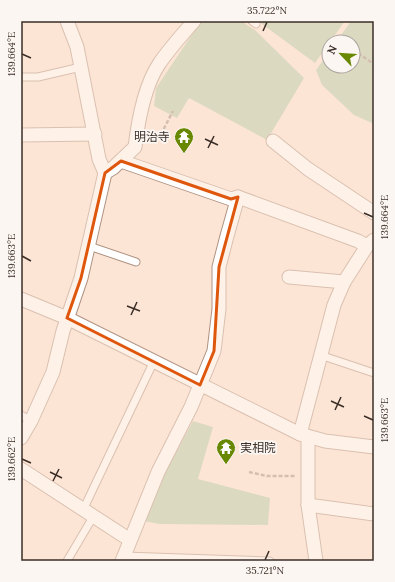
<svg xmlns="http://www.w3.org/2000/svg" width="395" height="582" viewBox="0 0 395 582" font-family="Lora,'Noto Sans JP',serif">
<rect width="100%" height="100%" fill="#fde5d6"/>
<g fill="#b4cba9">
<polygon points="201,21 241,21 255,30 304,78 267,140 189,98 177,118 154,106 156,88"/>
<polygon points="258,21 345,21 315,63"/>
<polygon points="351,21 374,21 374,120 372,123 354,115 322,85 316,70 329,52 329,66 353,66 353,42 336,42"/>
<polygon points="193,421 213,427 198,479 270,498 268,525 160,524 143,521 157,488"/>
</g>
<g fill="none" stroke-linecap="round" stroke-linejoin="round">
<defs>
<g id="lane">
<polyline points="252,21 256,24"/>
<polyline points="21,77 38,77 81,67"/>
<polyline points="89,246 136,262"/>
<polyline points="320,355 374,373"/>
<polyline points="21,415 31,421"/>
<polyline points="83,510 154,361"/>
<polyline points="124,556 270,561"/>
<polyline points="67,561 93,517"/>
</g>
<g id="street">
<polyline points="21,135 95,134"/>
<polyline points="273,141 308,169 374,213"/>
<polyline points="121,161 231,199 238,197 358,241 367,246 374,240"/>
<path d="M105 173 113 168 135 147C138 122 145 85 159 64 169 49 182 35 194 21"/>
<polyline points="289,277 344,282"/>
<polyline points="21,299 67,318 300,434 325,441 374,447"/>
<polyline points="300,434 334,305 344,282 367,246"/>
<polyline points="308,437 308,505 316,561"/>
<polyline points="21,438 31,421 53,372 63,331 81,278 105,173 99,159 77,47 67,21"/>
<polyline points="21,469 130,540"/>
<polyline points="308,505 374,514"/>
<polyline points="122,561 158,472 191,407 214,351 219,309 219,267 227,236 238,197"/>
</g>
</defs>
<use href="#lane" stroke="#af9382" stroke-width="9"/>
<use href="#street" stroke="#af9382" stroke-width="15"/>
<g stroke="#a28f84" stroke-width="2.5" stroke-dasharray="4 2" stroke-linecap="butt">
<polyline points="353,50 374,64"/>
<polyline points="148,139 157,142 173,111"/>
<polyline points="249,472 267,476 296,476"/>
</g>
<use href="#lane" stroke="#fff" stroke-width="7"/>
<use href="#street" stroke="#fff" stroke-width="13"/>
</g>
<path d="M0 0H395V582H0ZM121 161 231 199 238 197 219 267 214 351 200 385 67 318 81 278 105 173Z" fill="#fde5d6" fill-opacity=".55" fill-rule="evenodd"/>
<path fill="none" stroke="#df570d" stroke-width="3" stroke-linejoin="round" d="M121 161 231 199 238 197 219 267 214 351 200 385 67 318 81 278 105 173Z"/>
<path fill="none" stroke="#3a2e27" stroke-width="1.5" d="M263 31 267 22M22 54 31 58M205 139 218 145M208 148 214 136M364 213 373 217M22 256 31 261M127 306 140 311M131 315 137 302M331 401 344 407M335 410 341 397M364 416 373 420M22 459 31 463M50 472 62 478M53 481 59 469M265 560 269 551"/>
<defs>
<symbol id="temple-pin" viewBox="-11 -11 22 30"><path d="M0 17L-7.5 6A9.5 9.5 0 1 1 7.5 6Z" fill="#698802" stroke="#fcf6f2"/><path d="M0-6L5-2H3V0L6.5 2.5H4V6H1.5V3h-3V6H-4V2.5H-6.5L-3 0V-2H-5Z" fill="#fff"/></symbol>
</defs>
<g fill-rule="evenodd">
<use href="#temple-pin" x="173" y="126" width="22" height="30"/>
<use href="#temple-pin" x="215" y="437" width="22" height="30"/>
</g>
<g text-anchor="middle" stroke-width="3.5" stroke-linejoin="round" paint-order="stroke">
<g font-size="12" fill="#3a2e27" stroke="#fcf6f2" text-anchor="end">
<text x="170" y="141">明治寺</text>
<text x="240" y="452" text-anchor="start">実相院</text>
</g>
</g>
<rect width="395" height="582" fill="none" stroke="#fcf6f2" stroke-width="44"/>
<g transform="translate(341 54) rotate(295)"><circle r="19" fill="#fcf6f2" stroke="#aea6a1"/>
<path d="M0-3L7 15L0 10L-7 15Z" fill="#698802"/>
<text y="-6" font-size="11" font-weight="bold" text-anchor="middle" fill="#3a2e27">N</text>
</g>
<rect x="22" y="22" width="351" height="538" fill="none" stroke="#3a2e27" stroke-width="1.5"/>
<g font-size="10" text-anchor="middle" fill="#3a2e27">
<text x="267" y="14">35.722°N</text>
<text transform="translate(11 54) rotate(-90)" y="4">139.664°E</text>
<text transform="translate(384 217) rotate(-90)" y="4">139.664°E</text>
<text transform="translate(11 256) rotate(-90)" y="4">139.663°E</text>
<text transform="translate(384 420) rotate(-90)" y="4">139.663°E</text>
<text transform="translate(11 459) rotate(-90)" y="4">139.662°E</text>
<text x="265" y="574">35.721°N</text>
</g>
</svg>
